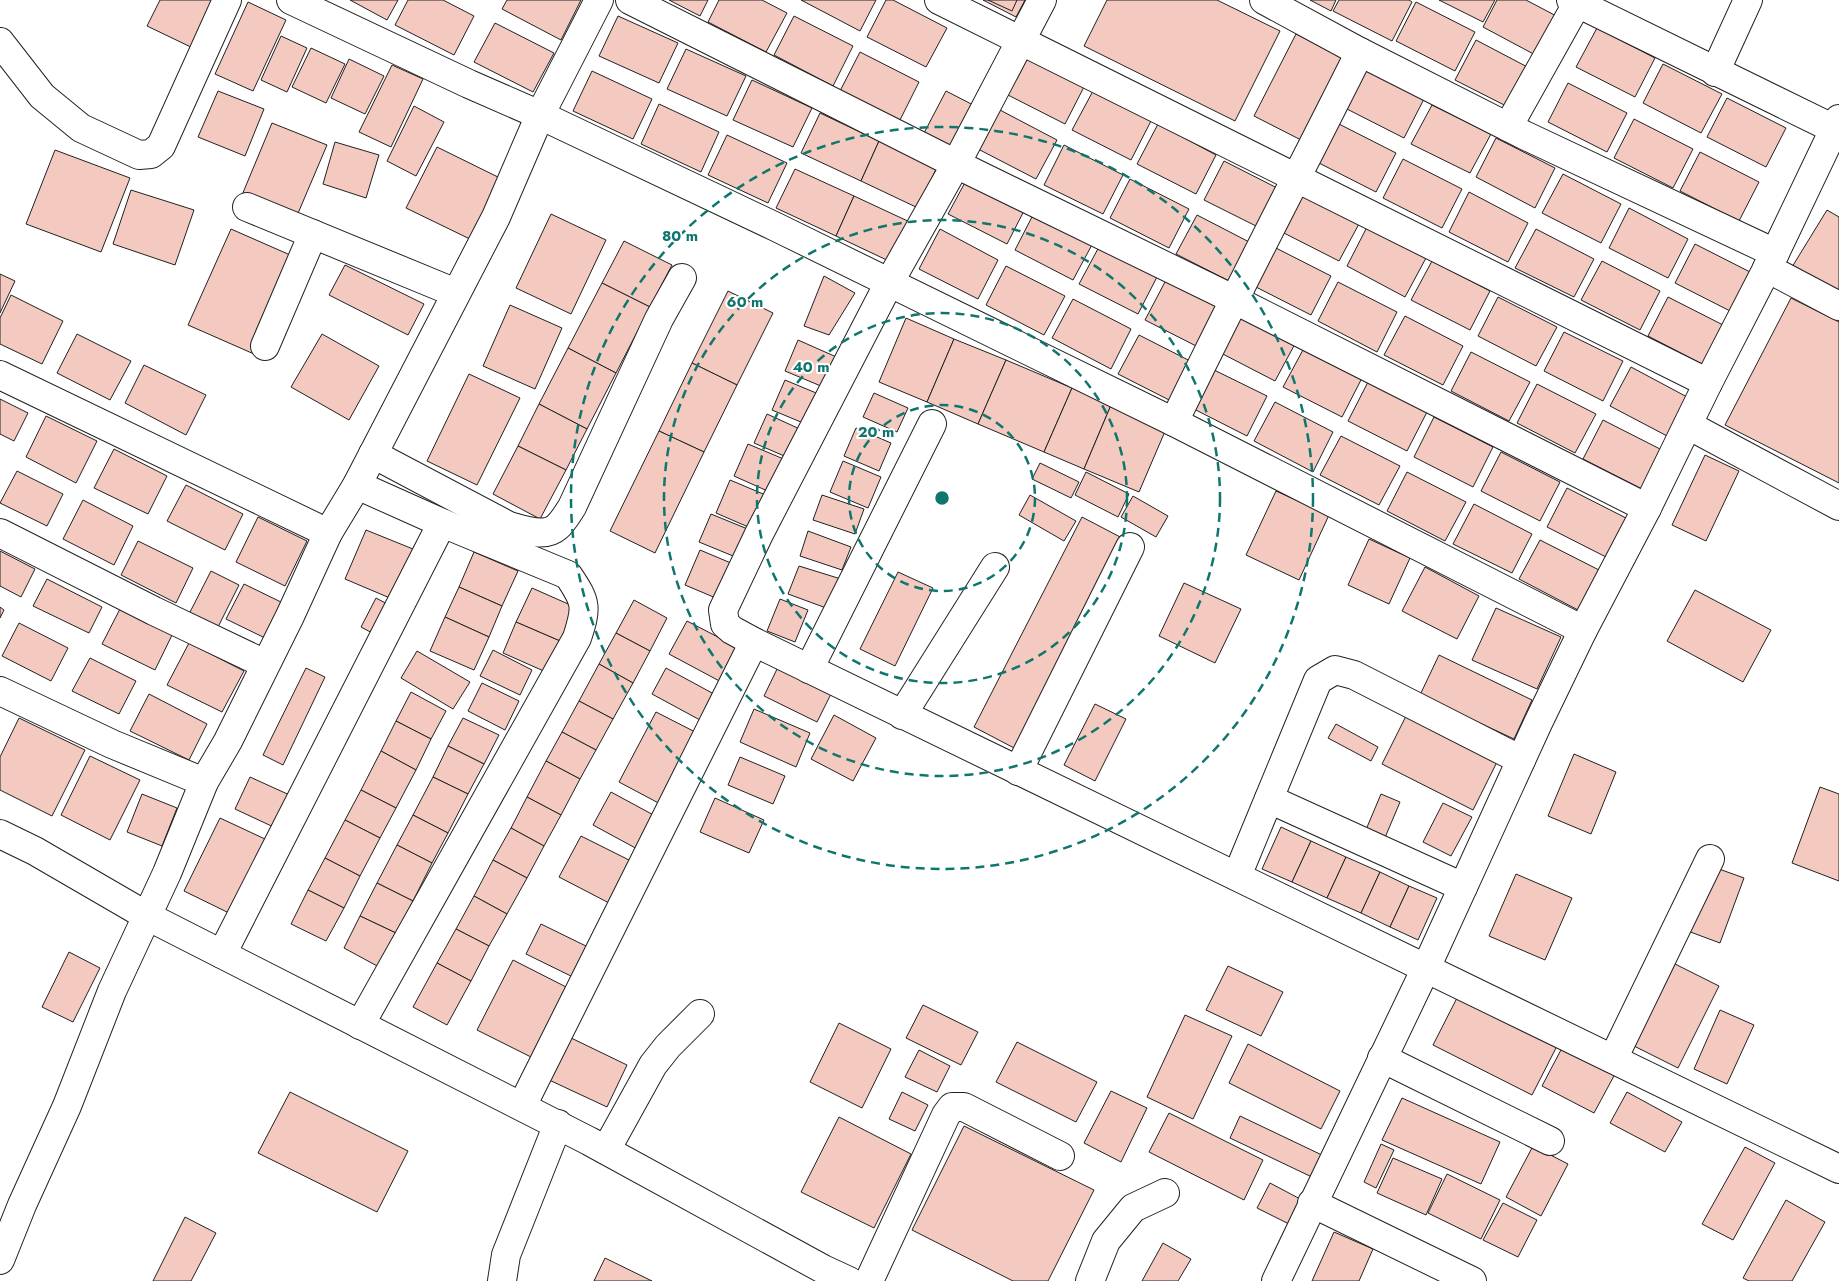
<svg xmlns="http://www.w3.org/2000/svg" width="1839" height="1281" viewBox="0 0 1839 1281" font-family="Jost,sans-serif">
<rect width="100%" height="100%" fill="#fff"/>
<g fill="#f3c9c0" stroke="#222">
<polygon points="160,0 219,0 195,49 147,26"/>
<polygon points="350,0 398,0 387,20"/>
<polygon points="408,0 443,0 474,16 454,55 395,25"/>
<polygon points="507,0 581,0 561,40 502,9"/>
<polygon points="669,0 708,0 700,16"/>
<polygon points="719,0 762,0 787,13 766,52 708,22"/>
<polygon points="801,0 876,0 860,31"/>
<polygon points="886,0 893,0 947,28 926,67 867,37"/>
<polygon points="983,0 1025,0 1016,17"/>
<polygon points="988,0 1017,0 1012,11"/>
<polygon points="1107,0 1217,0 1280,31 1235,121 1084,46"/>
<polygon points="1310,0 1336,0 1331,11"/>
<polygon points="1339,0 1409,0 1412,2 1392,41 1333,11"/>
<polygon points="1439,0 1495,0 1483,22"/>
<polygon points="1497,0 1526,0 1562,19 1541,58 1483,27"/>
<polygon points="248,2 286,20 253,91 215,74"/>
<polygon points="1416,2 1475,32 1455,71 1396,41"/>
<polygon points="618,16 678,43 659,83 599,56"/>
<polygon points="794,16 853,46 833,86 774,55"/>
<polygon points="495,23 554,53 533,92 474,62"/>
<polygon points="1597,28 1655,58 1635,97 1576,67"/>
<polygon points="1296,34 1346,60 1303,141 1254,116"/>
<polygon points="281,36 307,48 287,92 261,80"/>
<polygon points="1476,40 1535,71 1514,110 1455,80"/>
<polygon points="311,48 345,64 326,103 292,87"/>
<polygon points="686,49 746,76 727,116 667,89"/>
<polygon points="860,52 919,82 899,122 840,91"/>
<polygon points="1026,55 1085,85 1065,124 1006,94"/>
<polygon points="349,59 384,76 365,114 331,98"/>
<polygon points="1663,64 1722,94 1701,133 1643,103"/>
<polygon points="392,65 423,79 391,147 359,132"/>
<polygon points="1366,68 1424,99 1404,138 1345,108"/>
<polygon points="592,71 652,99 633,139 573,111"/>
<polygon points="752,80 812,108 793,147 733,120"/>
<polygon points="1568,83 1627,113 1607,152 1548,122"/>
<polygon points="218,91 264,109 245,156 198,137"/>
<polygon points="946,91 981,109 959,152 923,135"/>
<polygon points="1093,91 1151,121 1131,160 1072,130"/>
<polygon points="1727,98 1786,128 1766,167 1707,137"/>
<polygon points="659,104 719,132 701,172 641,144"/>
<polygon points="1432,105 1491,134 1470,173 1411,144"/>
<polygon points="414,106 444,122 416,176 387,161"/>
<polygon points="998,109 1057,140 1036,179 978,149"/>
<polygon points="820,113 879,141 861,181 801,153"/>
<polygon points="1634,119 1693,149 1673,188 1614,158"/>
<polygon points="272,123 327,145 296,218 242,195"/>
<polygon points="1337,123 1396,153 1376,192 1317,162"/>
<polygon points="1158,124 1216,155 1196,194 1137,164"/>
<polygon points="727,135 787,163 768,203 708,175"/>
<polygon points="1496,138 1555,168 1535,208 1476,177"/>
<polygon points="879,141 937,167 918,208 861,181"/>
<polygon points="335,142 379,155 366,198 323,184"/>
<polygon points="1064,145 1123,175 1103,214 1044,185"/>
<polygon points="437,147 504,180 474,241 406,208"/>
<polygon points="55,150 130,178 101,252 26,224"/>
<polygon points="1700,152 1759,182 1739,221 1680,191"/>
<polygon points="1403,159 1462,189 1442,228 1383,198"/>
<polygon points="1224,161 1283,191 1262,229 1204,200"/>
<polygon points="795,169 854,196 836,236 776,208"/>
<polygon points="1563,174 1621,204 1601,243 1542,213"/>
<polygon points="969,175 1027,205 1007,244 948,214"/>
<polygon points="1130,179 1189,209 1169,248 1110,218"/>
<polygon points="131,190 194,210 175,265 113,244"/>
<polygon points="1301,192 1360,222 1339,261 1280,231"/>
<polygon points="1469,192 1528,223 1508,262 1449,232"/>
<polygon points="854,196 912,223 893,263 836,236"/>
<polygon points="1629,208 1688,239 1668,278 1609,248"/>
<polygon points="1827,210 1839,217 1839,296 1792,267"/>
<polygon points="1035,211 1094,241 1073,280 1015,250"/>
<polygon points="551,214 606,240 571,314 516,288"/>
<polygon points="1197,215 1255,245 1235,284 1176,254"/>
<polygon points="1367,227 1426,258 1405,297 1347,266"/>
<polygon points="231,229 297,258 254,354 188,325"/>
<polygon points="940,229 998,260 978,299 919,269"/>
<polygon points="1536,229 1594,259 1574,297 1515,268"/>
<polygon points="624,241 672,265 650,307 602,283"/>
<polygon points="1695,244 1754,274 1734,313 1675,283"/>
<polygon points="1100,245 1158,275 1138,314 1079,284"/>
<polygon points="1272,246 1331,276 1311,315 1252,285"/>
<polygon points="1432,261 1490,291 1470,330 1411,300"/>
<polygon points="1602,261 1660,291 1640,330 1581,300"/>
<polygon points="345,265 424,304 408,335 329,295"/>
<polygon points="1006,266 1065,296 1044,335 986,305"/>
<polygon points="0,274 15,281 0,313"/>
<polygon points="824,276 855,293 829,335 804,326"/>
<polygon points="1166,280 1225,311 1204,350 1145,320"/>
<polygon points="1338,282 1397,312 1377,352 1318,321"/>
<polygon points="602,283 650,307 616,373 568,348"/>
<polygon points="728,291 773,313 737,385 692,363"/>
<polygon points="11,295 63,321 42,364 0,344 0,318"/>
<polygon points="1498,297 1557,327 1536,366 1478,336"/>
<polygon points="1668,297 1727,327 1706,366 1648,336"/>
<polygon points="1791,298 1839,322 1839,483 1725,425"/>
<polygon points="1073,299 1131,329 1111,369 1052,338"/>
<polygon points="510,305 562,328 535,389 483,366"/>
<polygon points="1237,312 1296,342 1275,381 1217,351"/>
<polygon points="1405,316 1463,346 1443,385 1384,355"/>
<polygon points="906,318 954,339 927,402 879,382"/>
<polygon points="1564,332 1623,361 1603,401 1544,371"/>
<polygon points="77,334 131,361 110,400 57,373"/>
<polygon points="322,334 379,366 349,420 291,387"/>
<polygon points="1139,335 1198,365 1177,404 1118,374"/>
<polygon points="954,339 1006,360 978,424 927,402"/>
<polygon points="798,340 841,359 828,389 785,371"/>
<polygon points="568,348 616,373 587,429 539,404"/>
<polygon points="1304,348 1362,378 1342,417 1283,387"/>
<polygon points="1471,352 1530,382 1509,421 1451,391"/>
<polygon points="1006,360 1072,388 1044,452 978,424"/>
<polygon points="692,363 737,385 704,452 659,431"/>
<polygon points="144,365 206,395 186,435 125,403"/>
<polygon points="1208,367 1267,396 1247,436 1188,406"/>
<polygon points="1631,367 1689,398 1669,437 1610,406"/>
<polygon points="469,374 520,398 477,485 427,461"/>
<polygon points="785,380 821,395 808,425 772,410"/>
<polygon points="1368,382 1427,412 1407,451 1348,421"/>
<polygon points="1537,384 1596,414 1575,453 1517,423"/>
<polygon points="1072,388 1111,405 1084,469 1044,452"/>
<polygon points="874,393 908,408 897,432 863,417"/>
<polygon points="0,399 28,413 14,441 0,434"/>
<polygon points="1275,402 1333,432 1313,472 1254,441"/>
<polygon points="539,404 587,429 566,470 518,446"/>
<polygon points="1111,405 1166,429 1139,492 1084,469"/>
<polygon points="767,414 802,430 789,458 754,443"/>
<polygon points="46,416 97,441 76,483 26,457"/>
<polygon points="1434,417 1493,447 1473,487 1414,457"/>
<polygon points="1603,420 1662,450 1642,489 1583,459"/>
<polygon points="856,428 891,443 879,471 844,456"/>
<polygon points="659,431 704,452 655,553 610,531"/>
<polygon points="1341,436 1400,466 1379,505 1320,475"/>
<polygon points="748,444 786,460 772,493 734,476"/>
<polygon points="518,446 566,470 540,519 493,494"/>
<polygon points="114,449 167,476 148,514 94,488"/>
<polygon points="1501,452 1560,482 1540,521 1481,491"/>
<polygon points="1705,455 1739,471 1706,541 1672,525"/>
<polygon points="843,461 881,477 868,508 830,492"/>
<polygon points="1040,463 1079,482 1071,498 1032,479"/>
<polygon points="17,471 63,494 47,526 0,503"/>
<polygon points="1086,472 1129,494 1118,517 1075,495"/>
<polygon points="1407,472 1466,502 1445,541 1387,511"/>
<polygon points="730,480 768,496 753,529 716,513"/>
<polygon points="186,485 243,514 225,550 167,521"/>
<polygon points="1567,488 1626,518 1606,557 1547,527"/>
<polygon points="1276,491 1329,515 1299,580 1246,555"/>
<polygon points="822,495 864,509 855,534 813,520"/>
<polygon points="1030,495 1076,521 1064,541 1019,515"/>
<polygon points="1133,496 1168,516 1156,537 1121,517"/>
<polygon points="83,500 133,526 114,565 63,539"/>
<polygon points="1474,504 1532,534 1512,573 1453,544"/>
<polygon points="711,514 750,530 738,558 699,542"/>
<polygon points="258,517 307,541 285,586 236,562"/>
<polygon points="1082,517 1124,539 1016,749 974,727"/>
<polygon points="366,530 418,551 397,601 345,579"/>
<polygon points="808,531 851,547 842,570 800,556"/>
<polygon points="1369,539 1410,558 1389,604 1348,585"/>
<polygon points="1540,540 1599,570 1578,610 1519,579"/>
<polygon points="138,541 193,568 176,603 121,575"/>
<polygon points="700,550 738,566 723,601 685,585"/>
<polygon points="0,551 35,569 21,597 0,586"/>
<polygon points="474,552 518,571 502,606 459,587"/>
<polygon points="799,566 841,579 829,609 788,594"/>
<polygon points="1425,567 1479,596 1457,639 1402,611"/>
<polygon points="211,571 239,585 217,629 189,614"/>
<polygon points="898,572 933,588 895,666 860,649"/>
<polygon points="47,579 102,607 89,633 33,606"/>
<polygon points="1184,583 1241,609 1215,663 1159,636"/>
<polygon points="244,584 285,604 267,639 226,619"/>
<polygon points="459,587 502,606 489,637 445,617"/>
<polygon points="532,588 575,607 560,641 516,622"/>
<polygon points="1695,590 1771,630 1743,682 1667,641"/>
<polygon points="376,598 391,606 376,635 361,627"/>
<polygon points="780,599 808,610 795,642 767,631"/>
<polygon points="634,600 667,618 650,651 616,633"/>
<polygon points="0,607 4,610 0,618"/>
<polygon points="121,607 173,633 155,670 102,644"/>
<polygon points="1496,608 1561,637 1537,689 1472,660"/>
<polygon points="445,617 489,637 474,670 430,651"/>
<polygon points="687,621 743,650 725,684 669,654"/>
<polygon points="516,622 560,641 546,672 503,653"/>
<polygon points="19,623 68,648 51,681 2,656"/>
<polygon points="616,633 650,651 633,683 599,664"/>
<polygon points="189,643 244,671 222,712 167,685"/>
<polygon points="493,650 532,670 520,695 480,676"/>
<polygon points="417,651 470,682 453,709 401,678"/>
<polygon points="1439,655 1532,700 1514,739 1420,695"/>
<polygon points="90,658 136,681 119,714 72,691"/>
<polygon points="599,664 633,683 613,719 579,701"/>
<polygon points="778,667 832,692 817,722 764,696"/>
<polygon points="306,668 325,677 283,765 263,755"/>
<polygon points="666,668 714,694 700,720 652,694"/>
<polygon points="482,683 519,701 505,730 468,711"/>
<polygon points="411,692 446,711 431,739 396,721"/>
<polygon points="149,694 207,724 189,760 130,731"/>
<polygon points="579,701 613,719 596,750 562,732"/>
<polygon points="1095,704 1126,719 1095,781 1064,765"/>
<polygon points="754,709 810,733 796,767 740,742"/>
<polygon points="656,712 703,736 666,807 619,782"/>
<polygon points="834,715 876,738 853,781 811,759"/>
<polygon points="1406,716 1497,762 1473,810 1382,764"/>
<polygon points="19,718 85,750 52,816 0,790 0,757"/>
<polygon points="463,718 499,735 484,764 448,746"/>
<polygon points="396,721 431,739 416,770 381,751"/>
<polygon points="1336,724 1378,747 1371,761 1328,738"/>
<polygon points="562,732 596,750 580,779 546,761"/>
<polygon points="448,746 484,764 468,794 433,777"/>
<polygon points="381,751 416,770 396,808 361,790"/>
<polygon points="1574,754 1616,772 1591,834 1548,816"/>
<polygon points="90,756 140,780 110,840 61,815"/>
<polygon points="740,757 785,776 773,804 728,785"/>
<polygon points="546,761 580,779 561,815 527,797"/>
<polygon points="250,777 294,797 280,830 235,809"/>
<polygon points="433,777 468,794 448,833 413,815"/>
<polygon points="1820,787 1839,794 1839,881 1792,863"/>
<polygon points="361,790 396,808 380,838 345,820"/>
<polygon points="611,792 659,818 641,851 593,825"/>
<polygon points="142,794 177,808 162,846 127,832"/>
<polygon points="1381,794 1400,802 1384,840 1365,832"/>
<polygon points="527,797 561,815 544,846 511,828"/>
<polygon points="715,798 764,820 749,853 700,832"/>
<polygon points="1443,803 1472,817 1451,856 1423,842"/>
<polygon points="413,815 448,833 432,863 397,845"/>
<polygon points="220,818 265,839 229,913 184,891"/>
<polygon points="345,820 380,838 360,876 325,858"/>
<polygon points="1281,827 1311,841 1292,882 1262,869"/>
<polygon points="511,828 544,846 527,878 493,860"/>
<polygon points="581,836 633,862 611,904 559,877"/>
<polygon points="1311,841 1346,857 1327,898 1292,882"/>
<polygon points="397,845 432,863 413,901 377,883"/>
<polygon points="1346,857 1380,872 1361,913 1327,898"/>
<polygon points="325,858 360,876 344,908 308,890"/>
<polygon points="493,860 527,878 507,914 474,896"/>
<polygon points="1708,865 1744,878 1720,943 1685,930"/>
<polygon points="1380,872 1409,886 1390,927 1361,913"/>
<polygon points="1516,874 1572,898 1545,960 1489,936"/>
<polygon points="377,883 413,901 396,933 360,916"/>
<polygon points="1409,886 1437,898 1418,940 1390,927"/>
<polygon points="308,890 344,908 326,941 291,924"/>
<polygon points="474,896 507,914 489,946 456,929"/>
<polygon points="360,916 396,933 379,967 344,948"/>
<polygon points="541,924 590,948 575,978 526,954"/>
<polygon points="456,929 489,946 471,981 437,963"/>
<polygon points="69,952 100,968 73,1022 42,1007"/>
<polygon points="513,960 574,991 539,1061 477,1030"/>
<polygon points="437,963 471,981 447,1025 413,1007"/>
<polygon points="1675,964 1719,986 1678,1068 1634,1046"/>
<polygon points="1228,966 1283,992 1261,1036 1206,1010"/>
<polygon points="1458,996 1557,1046 1532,1095 1433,1045"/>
<polygon points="923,1005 978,1032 961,1065 906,1038"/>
<polygon points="1720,1010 1754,1025 1727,1084 1694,1069"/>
<polygon points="1185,1015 1232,1036 1193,1119 1147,1097"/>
<polygon points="839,1023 891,1049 862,1108 810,1082"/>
<polygon points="567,1036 627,1065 607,1107 547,1079"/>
<polygon points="1017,1042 1097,1082 1076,1122 996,1082"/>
<polygon points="1248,1044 1340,1091 1321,1129 1229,1083"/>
<polygon points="1563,1046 1615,1074 1594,1113 1542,1086"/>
<polygon points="919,1050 950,1066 937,1092 905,1077"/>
<polygon points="1111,1091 1147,1108 1121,1162 1084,1143"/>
<polygon points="290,1092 408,1151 377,1212 258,1153"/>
<polygon points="902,1092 928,1105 915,1131 889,1119"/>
<polygon points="1627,1092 1682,1122 1665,1152 1610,1123"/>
<polygon points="1402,1098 1500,1142 1481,1184 1382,1140"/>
<polygon points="1169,1113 1263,1160 1244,1200 1149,1152"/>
<polygon points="1240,1116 1324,1156 1314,1178 1230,1138"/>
<polygon points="839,1117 911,1154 874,1228 801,1192"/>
<polygon points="964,1126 1094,1190 1048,1281 1013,1281 912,1230"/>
<polygon points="1381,1144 1394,1150 1376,1188 1364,1182"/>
<polygon points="1533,1146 1568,1164 1541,1216 1506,1197"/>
<polygon points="1745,1147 1775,1163 1733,1240 1702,1224"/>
<polygon points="1393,1158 1442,1179 1426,1215 1377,1193"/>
<polygon points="1447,1174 1500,1200 1481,1239 1428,1213"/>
<polygon points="1270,1183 1304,1201 1291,1225 1257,1208"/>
<polygon points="1786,1200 1825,1222 1792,1281 1749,1281 1743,1278"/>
<polygon points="1503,1203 1537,1220 1518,1257 1483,1240"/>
<polygon points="185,1217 216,1233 191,1281 153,1281"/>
<polygon points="1334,1232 1373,1249 1359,1281 1312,1281"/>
<polygon points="1163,1243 1191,1259 1178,1281 1142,1281"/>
<polygon points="605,1258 652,1281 594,1281"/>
</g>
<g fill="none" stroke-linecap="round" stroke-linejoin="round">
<defs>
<g id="minor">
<polyline points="291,0 469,84 540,115 776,227 1174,422 1583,630"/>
<polyline points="630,0 956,164 1233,299 1647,508"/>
<polyline points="939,0 1708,383"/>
<polyline points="1042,0 956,164 889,283 759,534 723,610 725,624 732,630 754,642 1839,1169"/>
<polyline points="1264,0 1360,52 1524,135 1775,253"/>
<polyline points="1571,0 1834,129"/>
<polyline points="0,42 42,96 81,128 139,155 151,154 161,146 227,0"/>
<polyline points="1715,72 1748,0"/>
<polyline points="1508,127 1579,0"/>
<polyline points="247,207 456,293"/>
<polyline points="1767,268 1839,306"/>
<polyline points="265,346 313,234"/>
<polyline points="0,375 328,533"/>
<path d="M1174 422C1234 297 1298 176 1360 52"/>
<polyline points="1688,425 1839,506"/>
<path d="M373 454 509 526C523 530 545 538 557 527 563 522 568 513 572 507L659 319 682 278"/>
<path d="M357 485 442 523 568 575C587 603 587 607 577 638L360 1025"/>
<polyline points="0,533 154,611 265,664"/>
<polyline points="809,669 932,424"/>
<polyline points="0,691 112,744 204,782"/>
<polyline points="902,715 995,567"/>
<polyline points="1018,771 1130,547"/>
<polyline points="1269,799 1463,887"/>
<polyline points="0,834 35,851 147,916 589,1141 823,1269 849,1281"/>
<polyline points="1237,876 1318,680 1335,670 1354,675 1521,760"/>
<polyline points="222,954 442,523"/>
<polyline points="1382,1058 1550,1141"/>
<polyline points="1613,1059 1710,859"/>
<polyline points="522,1106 754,642"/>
<polyline points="606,1150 653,1065 668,1046 700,1014"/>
<polyline points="1312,1203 1472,1281"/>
<polyline points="0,1260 22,1205 67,1106 112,991 167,873 204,782 228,741 290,616 328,533 357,485 496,217 540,115 599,0"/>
<polyline points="502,1281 506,1255 558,1124"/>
<polyline points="869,1281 946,1115 952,1107 964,1107 1060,1156"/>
<polyline points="1090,1281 1106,1241 1133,1208 1165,1193"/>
<polyline points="1276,1281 1426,968 1538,723 1583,630 1647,508 1708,383 1775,253 1839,119"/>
</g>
</defs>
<use href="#minor" stroke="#222" stroke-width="30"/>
<use href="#minor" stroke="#fff" stroke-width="28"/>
</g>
<g fill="none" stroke="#0f766e" stroke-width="2.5" stroke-dasharray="9 6">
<circle cx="942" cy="498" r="93"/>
<circle cx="942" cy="498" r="185"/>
<circle cx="942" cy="498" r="278"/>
<circle cx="942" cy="498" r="371"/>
</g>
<circle cx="942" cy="498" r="8" fill="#0f766e" stroke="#fff" stroke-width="2.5"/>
<g font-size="15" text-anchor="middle" font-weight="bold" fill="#0f766e" stroke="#fff" stroke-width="4" stroke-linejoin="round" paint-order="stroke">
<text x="680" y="241">80 m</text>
<text x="745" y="307">60 m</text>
<text x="811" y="372">40 m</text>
<text x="876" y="437">20 m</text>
</g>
</svg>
